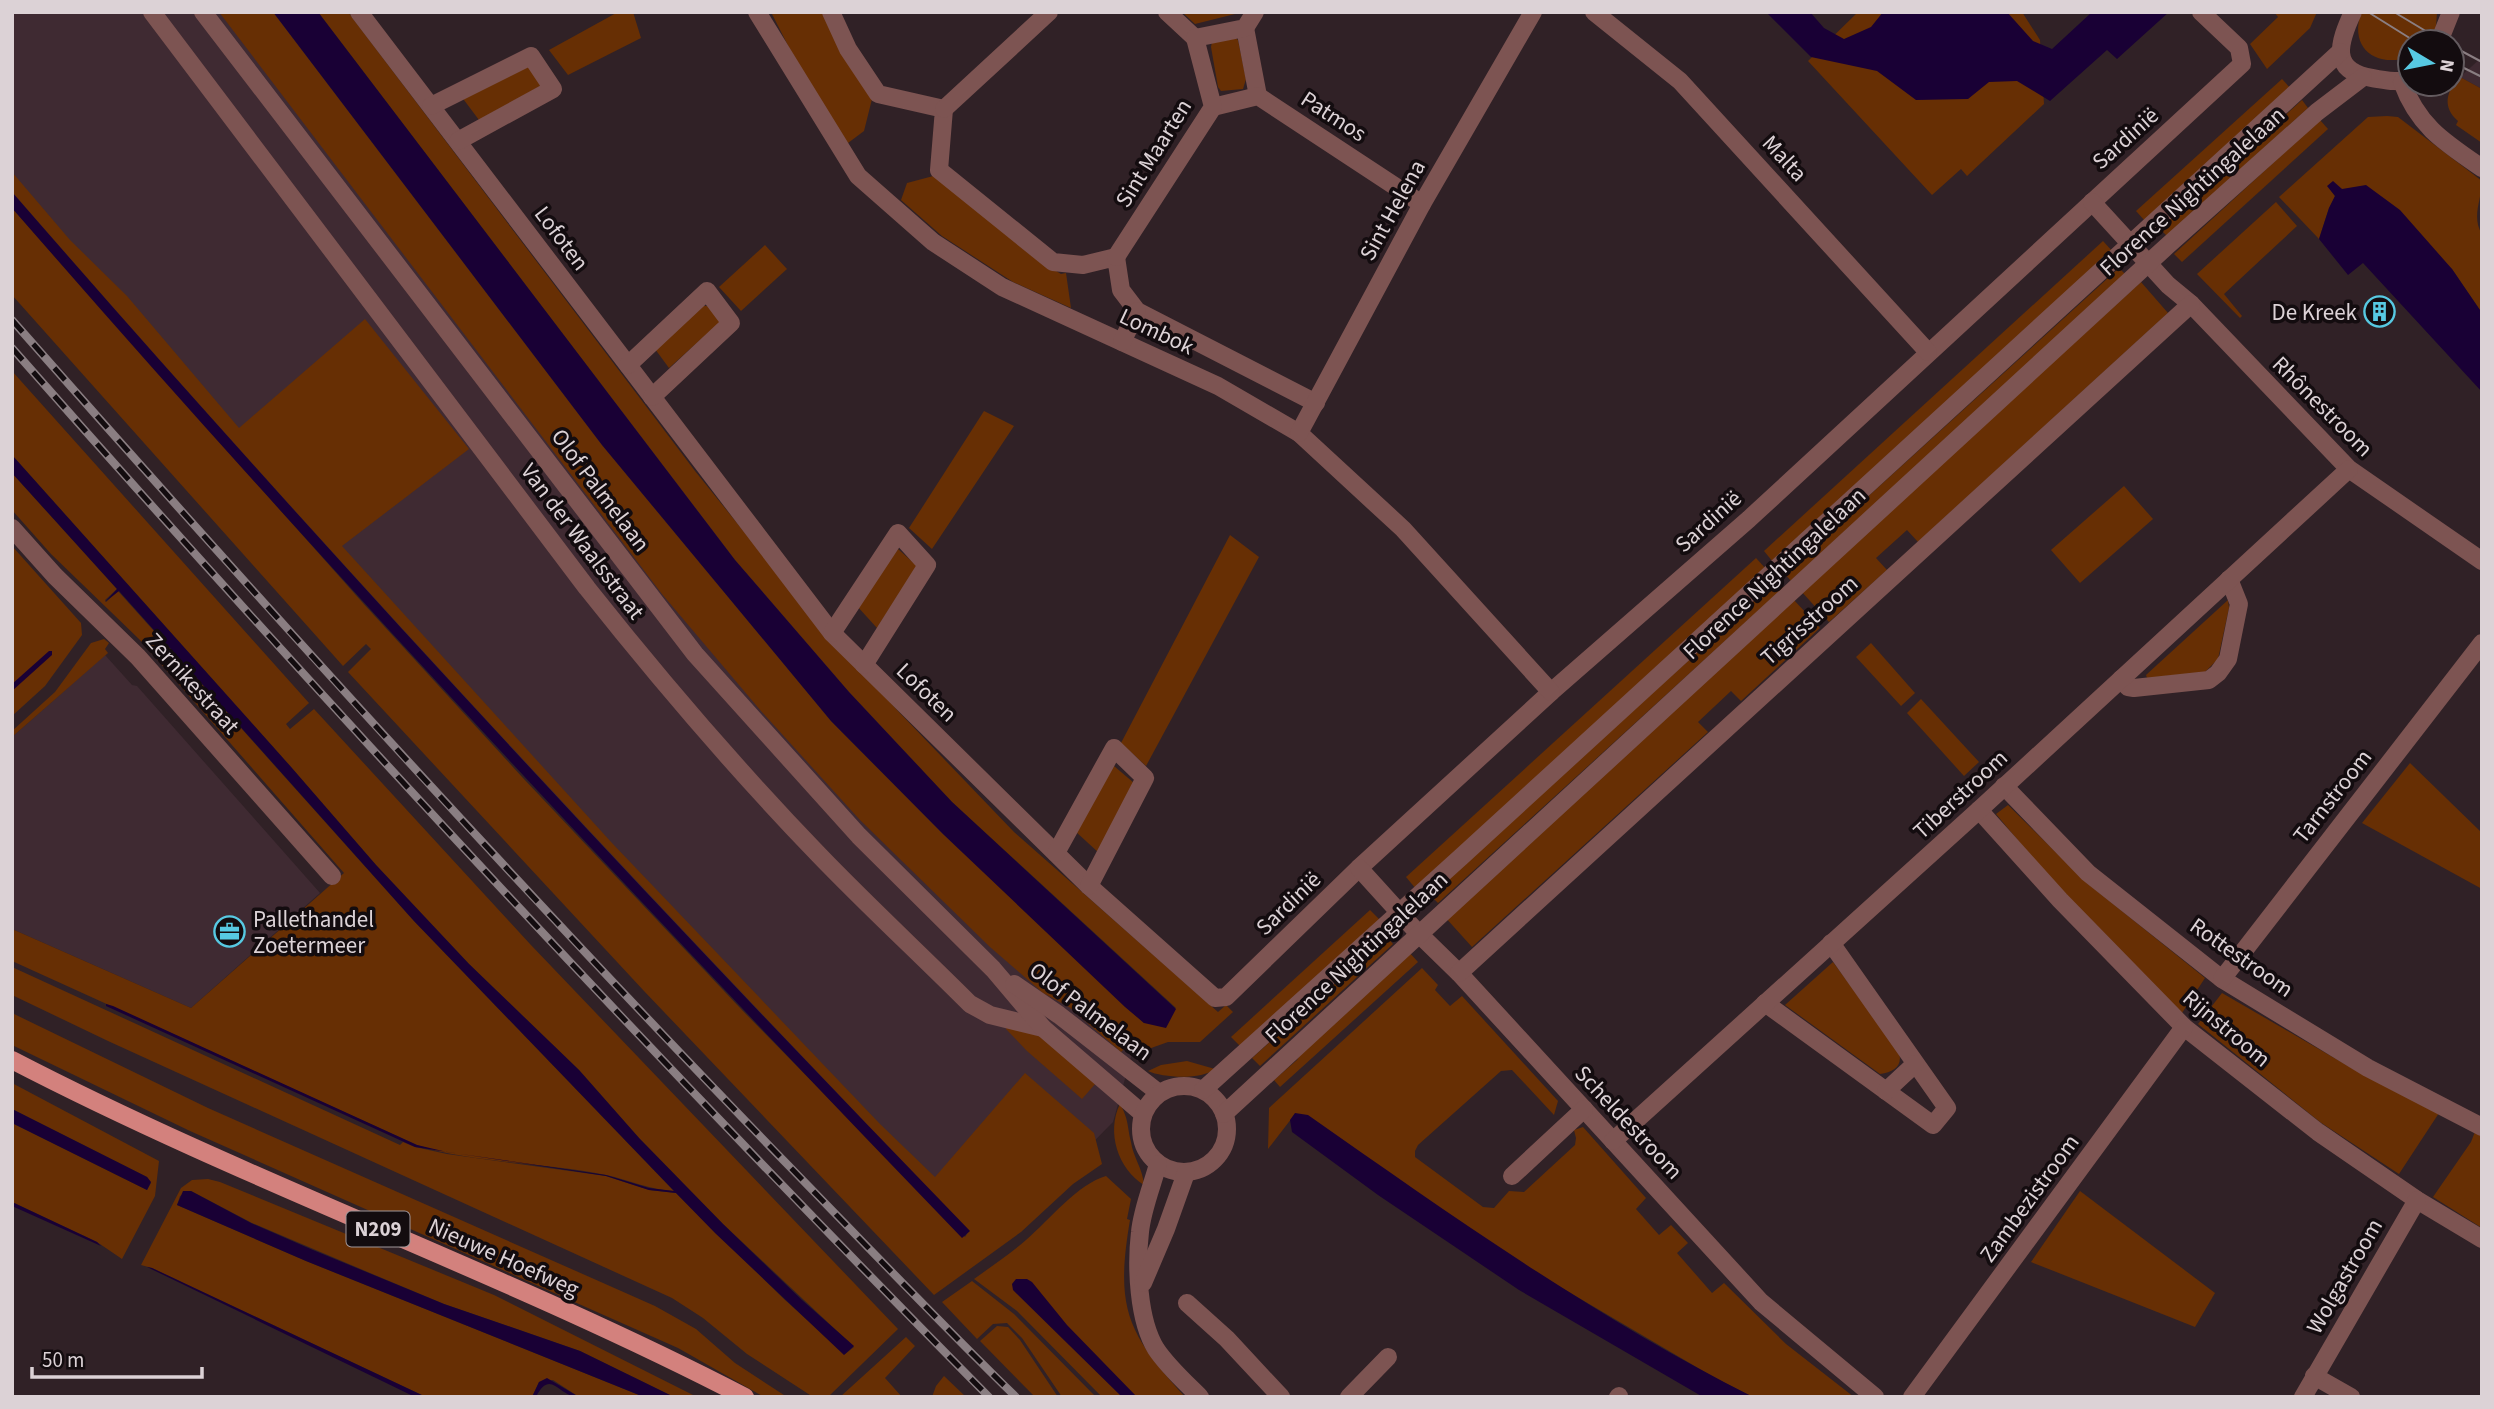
<svg xmlns="http://www.w3.org/2000/svg" width="2494" height="1409" viewBox="0 0 2494 1409" font-family="'Source Sans 3',sans-serif">
<rect width="100%" height="100%" fill="#302126"/>
<g fill="#3f2a32">
<polygon points="12,12 293,12 1138,1032 1113,1122 984,1253 343,573 12,196"/>
<polygon points="2482,57 2482,89 2460,77"/>
<polygon points="105,655 132,685 137,686 320,893 191,1008 12,929 12,737"/>
</g>
<g fill="#672f04">
<polygon points="219,12 273,12 602,445 831,721 943,834 1144,1023 1176,1008 952,802 849,692 735,560 318,12 348,12 695,471 791,590 897,710 1014,832 1218,1012 1226,1005 1233,1012 1200,1042 1168,1042 1140,1052 1130,1043 1121,1052 1069,1007 1043,993 990,947 860,820 761,711 662,594"/>
<polygon points="618,12 633,12 641,38 568,75 549,50"/>
<polygon points="771,12 825,12 873,95 864,131 848,143 808,85"/>
<polygon points="1182,12 1243,12 1195,24"/>
<polygon points="1858,12 2022,12 2040,40 2044,104 1967,176 1961,169 1932,195 1808,61"/>
<polygon points="2274,12 2317,12 2310,28 2267,69 2250,44 2278,17"/>
<path d="M2361 12H2437L2436 27 2428 42H2410V57C2376 68 2349 49 2361 12Z"/>
<polygon points="1234,37 1238,40 1246,79 1243,89 1221,91 1218,87 1211,47 1212,42"/>
<polygon points="529,63 544,84 479,120 461,96"/>
<path d="M2460 77 2482 89V143L2456 125 2458 121C2442 107 2446 91 2460 77Z"/>
<polygon points="2282,79 2292,90 2145,221 2136,211"/>
<polygon points="2302,100 2308,108 2167,236 2160,229"/>
<path d="M2387 116 2398 117 2482 181C2482 199 2471 217 2482 234V313L2452 269 2342 189 2328 186 2335 196 2329 208 2319 239 2279 197 2368 117Z"/>
<polygon points="2320,120 2328,129 2182,262 2174,254"/>
<path d="M12 172 70 240 127 296 239 428 365 319 469 449 342 546 612 843 880 1124 935 1177 1025 1073 1094 1133 1102 1164 1073 1184 1021 1232 934 1295 644 991 348 672 371 649 366 644 343 666 12 295V208L362 602 523 778 741 1009 965 1237 969 1231C643 891 321 548 12 192Z"/>
<polygon points="937,175 1032,256 1061,274 1066,273 1071,308 1013,282 942,236 901,200 907,183"/>
<polygon points="2276,202 2297,226 2224,294 2242,316 2240,318 2197,274"/>
<polygon points="2103,241 2113,252 1773,562 1764,551"/>
<polygon points="765,245 787,269 741,311 719,287"/>
<polygon points="2119,268 2125,274 1791,581 1784,573"/>
<polygon points="2141,282 2168,313 1918,542 1907,530 1876,558 1887,570 1829,622 1801,591"/>
<polygon points="703,306 707,306 719,319 719,323 669,368 655,349"/>
<polygon points="12,371 309,703 286,724 290,729 314,709 530,944 898,1329 828,1397 813,1397 747,1354 703,1318 672,1298 108,1041 12,995 12,967 400,1145 403,1142 415,1147 447,1154 606,1176 649,1190 676,1193 785,1300 845,1354 854,1347 723,1224 639,1138 579,1070 469,964 376,865 291,767 12,455"/>
<polygon points="984,411 1014,426 932,549 909,528"/>
<path d="M12 473 117 589 105 600 106 602 118 591 414 921 674 1191C650 1190 629 1180 606 1175 546 1162 475 1164 417 1145L12 961V929L191 1008 344 873 140 640 51 554 12 510Z"/>
<polygon points="2124,486 2153,519 2080,583 2051,550"/>
<polygon points="1230,535 1259,557 1146,766 1121,743"/>
<polygon points="12,546 81,623 82,635 45,686 12,716"/>
<polygon points="898,549 917,566 877,628 857,606"/>
<polygon points="1756,558 1766,569 1416,889 1406,877"/>
<polygon points="1777,580 1783,588 1438,903 1430,895"/>
<polygon points="1793,599 1820,628 1741,701 1731,691 1698,722 1708,732 1472,947 1444,916"/>
<polygon points="2228,600 2229,608 2218,659 2205,672 2147,678 2146,675"/>
<polygon points="104,639 109,643 105,649 108,653 12,737 12,731 55,692 91,643"/>
<polygon points="1871,643 1915,693 1901,706 1856,657"/>
<polygon points="1921,699 1979,762 1964,776 1907,713"/>
<polygon points="2410,763 2482,833 2482,889 2362,823"/>
<polygon points="1114,766 1134,783 1099,853 1075,831"/>
<polygon points="2008,805 2087,883 2205,978 2182,1013 2064,896 1996,814"/>
<polygon points="1370,910 1382,922 1242,1048 1231,1037"/>
<polygon points="1387,937 1393,944 1260,1066 1252,1058"/>
<polygon points="1408,951 1418,962 1280,1087 1274,1080 1297,1060 1307,1043"/>
<path d="M1833 962 1898 1050C1904 1065 1895 1072 1880 1074L1785 1005Z"/>
<polygon points="1422,968 1438,985 1435,990 1450,1006 1462,996 1558,1101 1554,1115 1512,1070 1501,1071 1418,1145 1415,1151 1415,1157 1483,1207 1494,1208 1509,1191 1524,1192 1575,1145 1576,1138 1574,1130 1583,1127 1646,1198 1636,1209 1659,1235 1671,1225 1688,1243 1677,1253 1712,1293 1724,1283 1786,1344 1854,1397 1753,1397 1715,1378 1528,1268 1295,1114 1268,1149 1269,1108"/>
<polygon points="2222,993 2362,1074 2439,1113 2399,1174 2320,1122 2198,1024"/>
<polygon points="12,1013 208,1108 655,1306 696,1329 735,1363 787,1397 764,1397 678,1348 190,1131 12,1045"/>
<polygon points="1006,1025 1042,1037 1096,1083 1082,1099 1027,1051 1006,1029"/>
<path d="M1187 1061 1215 1069C1202 1080 1163 1078 1148 1071L1161 1065Z"/>
<polygon points="12,1083 159,1161 155,1196 122,1259 97,1242 12,1202 12,1123 145,1189 147,1190 151,1183 147,1177 12,1109"/>
<path d="M1120 1104C1129 1120 1127 1126 1131 1142 1133 1157 1143 1169 1144 1185 1118 1169 1106 1132 1120 1104Z"/>
<polygon points="2476,1129 2482,1132 2482,1228 2433,1197 2471,1142"/>
<path d="M1106 1176 1131 1199 1127 1219 1130 1220C1115 1308 1127 1333 1185 1397H1102L1017 1311 974 1279C992 1266 1010 1254 1026 1240 1048 1221 1079 1183 1106 1176Z"/>
<polygon points="208,1179 220,1182 494,1295 697,1397 674,1397 580,1351 444,1304 370,1273 252,1223 191,1191 180,1196 177,1205 306,1261 644,1397 579,1397 553,1380 539,1382 532,1397 426,1397 152,1268 141,1265 181,1188 192,1180"/>
<polygon points="2080,1191 2215,1293 2195,1327 2031,1262"/>
<polygon points="972,1281 1014,1314 1096,1397 1062,1397 1022,1338 1007,1323 993,1324 977,1339 942,1302"/>
<polygon points="997,1326 1008,1327 1020,1340 1058,1397 1035,1397 980,1341"/>
<polygon points="906,1337 915,1346 885,1378 902,1397 840,1397"/>
<polygon points="944,1376 966,1397 932,1397 936,1386"/>
</g>
<g fill="#190035">
<polygon points="273,12 318,12 735,560 849,692 952,802 1176,1009 1166,1028 1144,1023 1125,1007 943,834 831,721 602,445"/>
<polygon points="1766,12 1810,12 1824,28 1844,39 1871,27 1883,12 2007,12 2033,41 2052,49 2092,12 2169,12 2117,59 2107,50 2050,101 2017,81 1989,82 1968,99 1916,100 1877,71 1811,57"/>
<polygon points="2333,181 2342,189 2366,185 2400,210 2452,269 2482,313 2482,392 2363,263 2348,275 2319,239 2329,208 2335,196 2327,186"/>
<path d="M12 192C321 547 642 893 970 1231L962 1238C638 902 319 561 12 208Z"/>
<polygon points="12,455 291,767 376,865 469,964 579,1070 639,1138 723,1224 802,1300 854,1346 844,1355 715,1233 676,1193 649,1190 606,1176 415,1147 106,1006 106,1004 113,1006 417,1145 447,1152 606,1175 649,1188 674,1191 414,921 119,591 105,602 117,589 12,473"/>
<polygon points="49,651 52,651 52,655 12,691 12,684"/>
<polygon points="12,1109 147,1177 151,1182 147,1190 12,1123"/>
<path d="M1295 1113 1308 1115C1452 1216 1596 1318 1753 1397H1703L1519 1290 1378 1195 1292 1132 1290 1120Z"/>
<polygon points="183,1191 191,1191 251,1223 313,1250 444,1304 580,1351 674,1397 644,1397 306,1261 177,1205"/>
<polygon points="12,1202 97,1242 101,1246 12,1206"/>
<polygon points="147,1267 152,1268 426,1397 415,1397"/>
<polygon points="1016,1279 1027,1279 1032,1282 1067,1325 1137,1397 1122,1397 1013,1290 1012,1284"/>
<path d="M547 1378 579 1397C558 1397 551 1368 536 1397H532L539 1382Z"/>
</g>
<g fill="none" stroke-linecap="round" stroke-linejoin="round">
<g stroke="#7d5452" stroke-width="18">
<path d="M152 12 587 588C660 680 737 770 818 854 867 905 920 954 970 1004L990 1015 1043 1028"/>
<polyline points="203,12 695,654 859,836 993,969 1043,1028 1143,1114"/>
<polyline points="359,12 832,633 1089,886 1215,998 1226,997 1359,868 1551,692 1749,519 2242,64 2239,48 2201,12"/>
<polyline points="757,12 858,176 933,242 1002,287 1218,386 1299,433 1403,529 1551,692"/>
<polyline points="831,12 848,49 878,94 944,109 939,170 1053,262 1083,265 1116,257 1121,290 1137,311 1316,403"/>
<polyline points="1167,12 1195,38"/>
<polyline points="1594,12 1680,81 1928,352"/>
<path d="M2353 12C2339 42 2329 71 2372 78 2385 80 2397 83 2410 80"/>
<polyline points="1245,28 1258,96"/>
<polyline points="2439,42 2451,12"/>
<path d="M2402 82C2418 126 2444 142 2482 168"/>
<polyline points="431,106 531,56 553,89 458,141"/>
<polyline points="1213,107 1258,96 1422,204"/>
<polyline points="944,109 1049,12"/>
<polyline points="2092,202 2168,285 2191,304 2349,469 2482,561"/>
<polyline points="1116,257 1213,107 1195,38 1245,28 1255,12"/>
<polyline points="1122,342 1137,311"/>
<polyline points="628,365 707,291 731,323 652,397"/>
<polyline points="1299,433 1422,204 1533,12"/>
<polyline points="12,528 55,576 138,657 332,876"/>
<polyline points="832,633 898,533 927,565 864,665"/>
<polyline points="2121,679 2128,687 2134,688 2209,680 2218,673 2228,659 2239,604 2229,579"/>
<polyline points="2004,786 2088,873 2222,979 2368,1068 2482,1127"/>
<polyline points="1979,810 2060,900 2184,1027 2318,1132 2417,1200 2482,1239"/>
<polyline points="1056,853 1114,748 1145,778 1089,886"/>
<polyline points="1359,868 1418,933 1459,973 1761,1302 1875,1397"/>
<polyline points="1459,973 2191,304"/>
<polyline points="2222,979 2482,643"/>
<polyline points="1014,984 1059,1015 1159,1093"/>
<polyline points="1765,1003 1933,1125 1947,1108 1831,943"/>
<circle cx="1184" cy="1129" r="43"/>
<polyline points="1203,1090 1461,857 2340,52"/>
<polyline points="1886,1091 1915,1064"/>
<polyline points="1224,1114 2166,247 2317,112 2363,77"/>
<polyline points="1613,1141 1979,810 2349,469"/>
<path d="M1158 1164C1152 1186 1142 1210 1140 1232 1136 1266 1138 1320 1156 1349 1168 1367 1185 1382 1200 1397"/>
<polyline points="1512,1176 1584,1109"/>
<polyline points="1143,1283 1166,1229 1186,1173"/>
<polyline points="1187,1303 1227,1339 1281,1397"/>
<polyline points="2314,1376 2351,1397"/>
<polyline points="1349,1397 1388,1357"/>
<polyline points="1618,1397 1619,1396"/>
<polyline points="1912,1397 2184,1027"/>
<polyline points="2303,1397 2417,1200"/>
</g>
<path stroke="#d3817d" stroke-width="18" d="M12 1060C251 1184 506 1273 745 1397"/>
<g stroke="#8a7e82" stroke-width="2">
<polyline points="2368,12 2416,42"/>
<polyline points="2394,12 2444,42"/>
<polyline points="2452,46 2482,62"/>
<polyline points="2452,62 2482,77"/>
</g>
<defs>
<g id="rail">
<path d="M12 320C265 607 521 890 788 1165 863 1242 938 1321 1016 1397"/>
<path d="M12 348C328 707 653 1057 989 1397"/>
</g>
</defs>
<use href="#rail" stroke="#8a7e82" stroke-width="8"/>
<use href="#rail" stroke="#130c0f" stroke-width="5" stroke-dasharray="16" stroke-linecap="butt"/>
</g>
<defs>
<symbol id="building-ring" viewBox="-11 -11 22 22"><circle r="9.5" fill="#130c0f" stroke="#57c9e2" stroke-width="1.5"/><path d="M-4-6H4V6H1V3H-1V6H-4ZM-2.5-4.3h1.7v1.8h-1.7ZM.8-4.3h1.7v1.8H.8ZM-2.5-1h1.7V.8h-1.7ZM.8-1h1.7V.8H.8Z" fill="#57c9e2"/></symbol>
<symbol id="office-ring" viewBox="-11 -11 22 22"><circle r="9.5" fill="#130c0f" stroke="#57c9e2" stroke-width="1.5"/><path d="M-6-3h4V-5.5h4V-3h4V5H-6ZM-1-4.5V-3h2v-1.5ZM-6 0V1H6V0Z" fill="#57c9e2"/></symbol>
</defs>
<g fill-rule="evenodd">
<use href="#building-ring" x="2362" y="294" width="35" height="35"/>
<use href="#office-ring" x="212" y="914" width="35" height="35"/>
</g>
<g text-anchor="middle" stroke-width="7" stroke-linejoin="round" paint-order="stroke">
<rect fill="#130c0f" stroke="#a0979a" stroke-width="2" x="346.5" y="1211.5" width="63" height="35" rx="5"/>
<g font-size="21" font-weight="bold" fill="#dcd2d6">
<text x="378" y="1236">N209</text>
</g>
<g font-size="23" fill="#dcd2d6" stroke="#130c0f">
<text transform="translate(1334 116) rotate(33)" y="8">Patmos</text>
<text transform="translate(2125 138) rotate(-42)" y="8">Sardinië</text>
<text transform="translate(1153 153) rotate(-58)" y="8">Sint Maarten</text>
<text transform="translate(1785 158) rotate(47)" y="8">Malta</text>
<text transform="translate(2192 191) rotate(-42)" y="8">Florence Nightingalelaan</text>
<text transform="translate(1392 210) rotate(-61)" y="8">Sint Helena</text>
<text transform="translate(562 238) rotate(53)" y="8">Lofoten</text>
<text transform="translate(1157 331) rotate(25)" y="8">Lombok</text>
<text transform="translate(2323 406) rotate(45)" y="8">Rhônestroom</text>
<text transform="translate(601 490) rotate(53)" y="8">Olof Palmelaan</text>
<text transform="translate(1708 521) rotate(-42)" y="8">Sardinië</text>
<text transform="translate(583 541) rotate(53)" y="8">Van der Waalsstraat</text>
<text transform="translate(1774 573) rotate(-43)" y="8">Florence Nightingalelaan</text>
<text transform="translate(1809 620) rotate(-42)" y="8">Tigrisstroom</text>
<text transform="translate(193 683) rotate(48)" y="8">Zernikestraat</text>
<text transform="translate(927 692) rotate(44)" y="8">Lofoten</text>
<text transform="translate(1960 794) rotate(-43)" y="8">Tiberstroom</text>
<text transform="translate(2332 796) rotate(-52)" y="8">Tarnstroom</text>
<text transform="translate(1288 903) rotate(-44)" y="8">Sardinië</text>
<text transform="translate(1356 957) rotate(-43)" y="8">Florence Nightingalelaan</text>
<text transform="translate(2242 957) rotate(35)" y="8">Rottestroom</text>
<text transform="translate(1091 1011) rotate(37)" y="8">Olof Palmelaan</text>
<text transform="translate(2227 1028) rotate(40)" y="8">Rijnstroom</text>
<text transform="translate(1629 1122) rotate(47)" y="8">Scheldestroom</text>
<text transform="translate(2029 1198) rotate(-54)" y="8">Zambezistroom</text>
<text transform="translate(504 1257) rotate(24)" y="8">Nieuwe Hoefweg</text>
<text transform="translate(2344 1276) rotate(-60)" y="8">Wolgastroom</text>
</g>
<g font-size="23" fill="#dcd2d6" stroke="#130c0f" text-anchor="end">
<text x="2357" y="320">De Kreek</text>
<text x="253" y="927" text-anchor="start">Pallethandel<tspan x="253" dy="26">Zoetermeer</tspan></text>
</g>
</g>
<rect width="2494" height="1409" fill="none" stroke="#dcd2d6" stroke-width="28"/>
<g transform="translate(2431 63) rotate(100)"><circle r="33" fill="#130c0f" stroke="#635b5f" stroke-width="2"/>
<path d="M0-5L12 26L0 18L-12 26Z" fill="#57c9e2"/>
<text y="-10" font-size="19" font-weight="bold" text-anchor="middle" fill="#dcd2d6">N</text>
</g>
<path d="M32 1367v10h170v-10" fill="none" stroke="#dcd2d6" stroke-width="3.5"/>
<text x="42" y="1367" font-size="21" fill="#dcd2d6" stroke="#130c0f" stroke-width="5" paint-order="stroke">50 m</text>
</svg>
